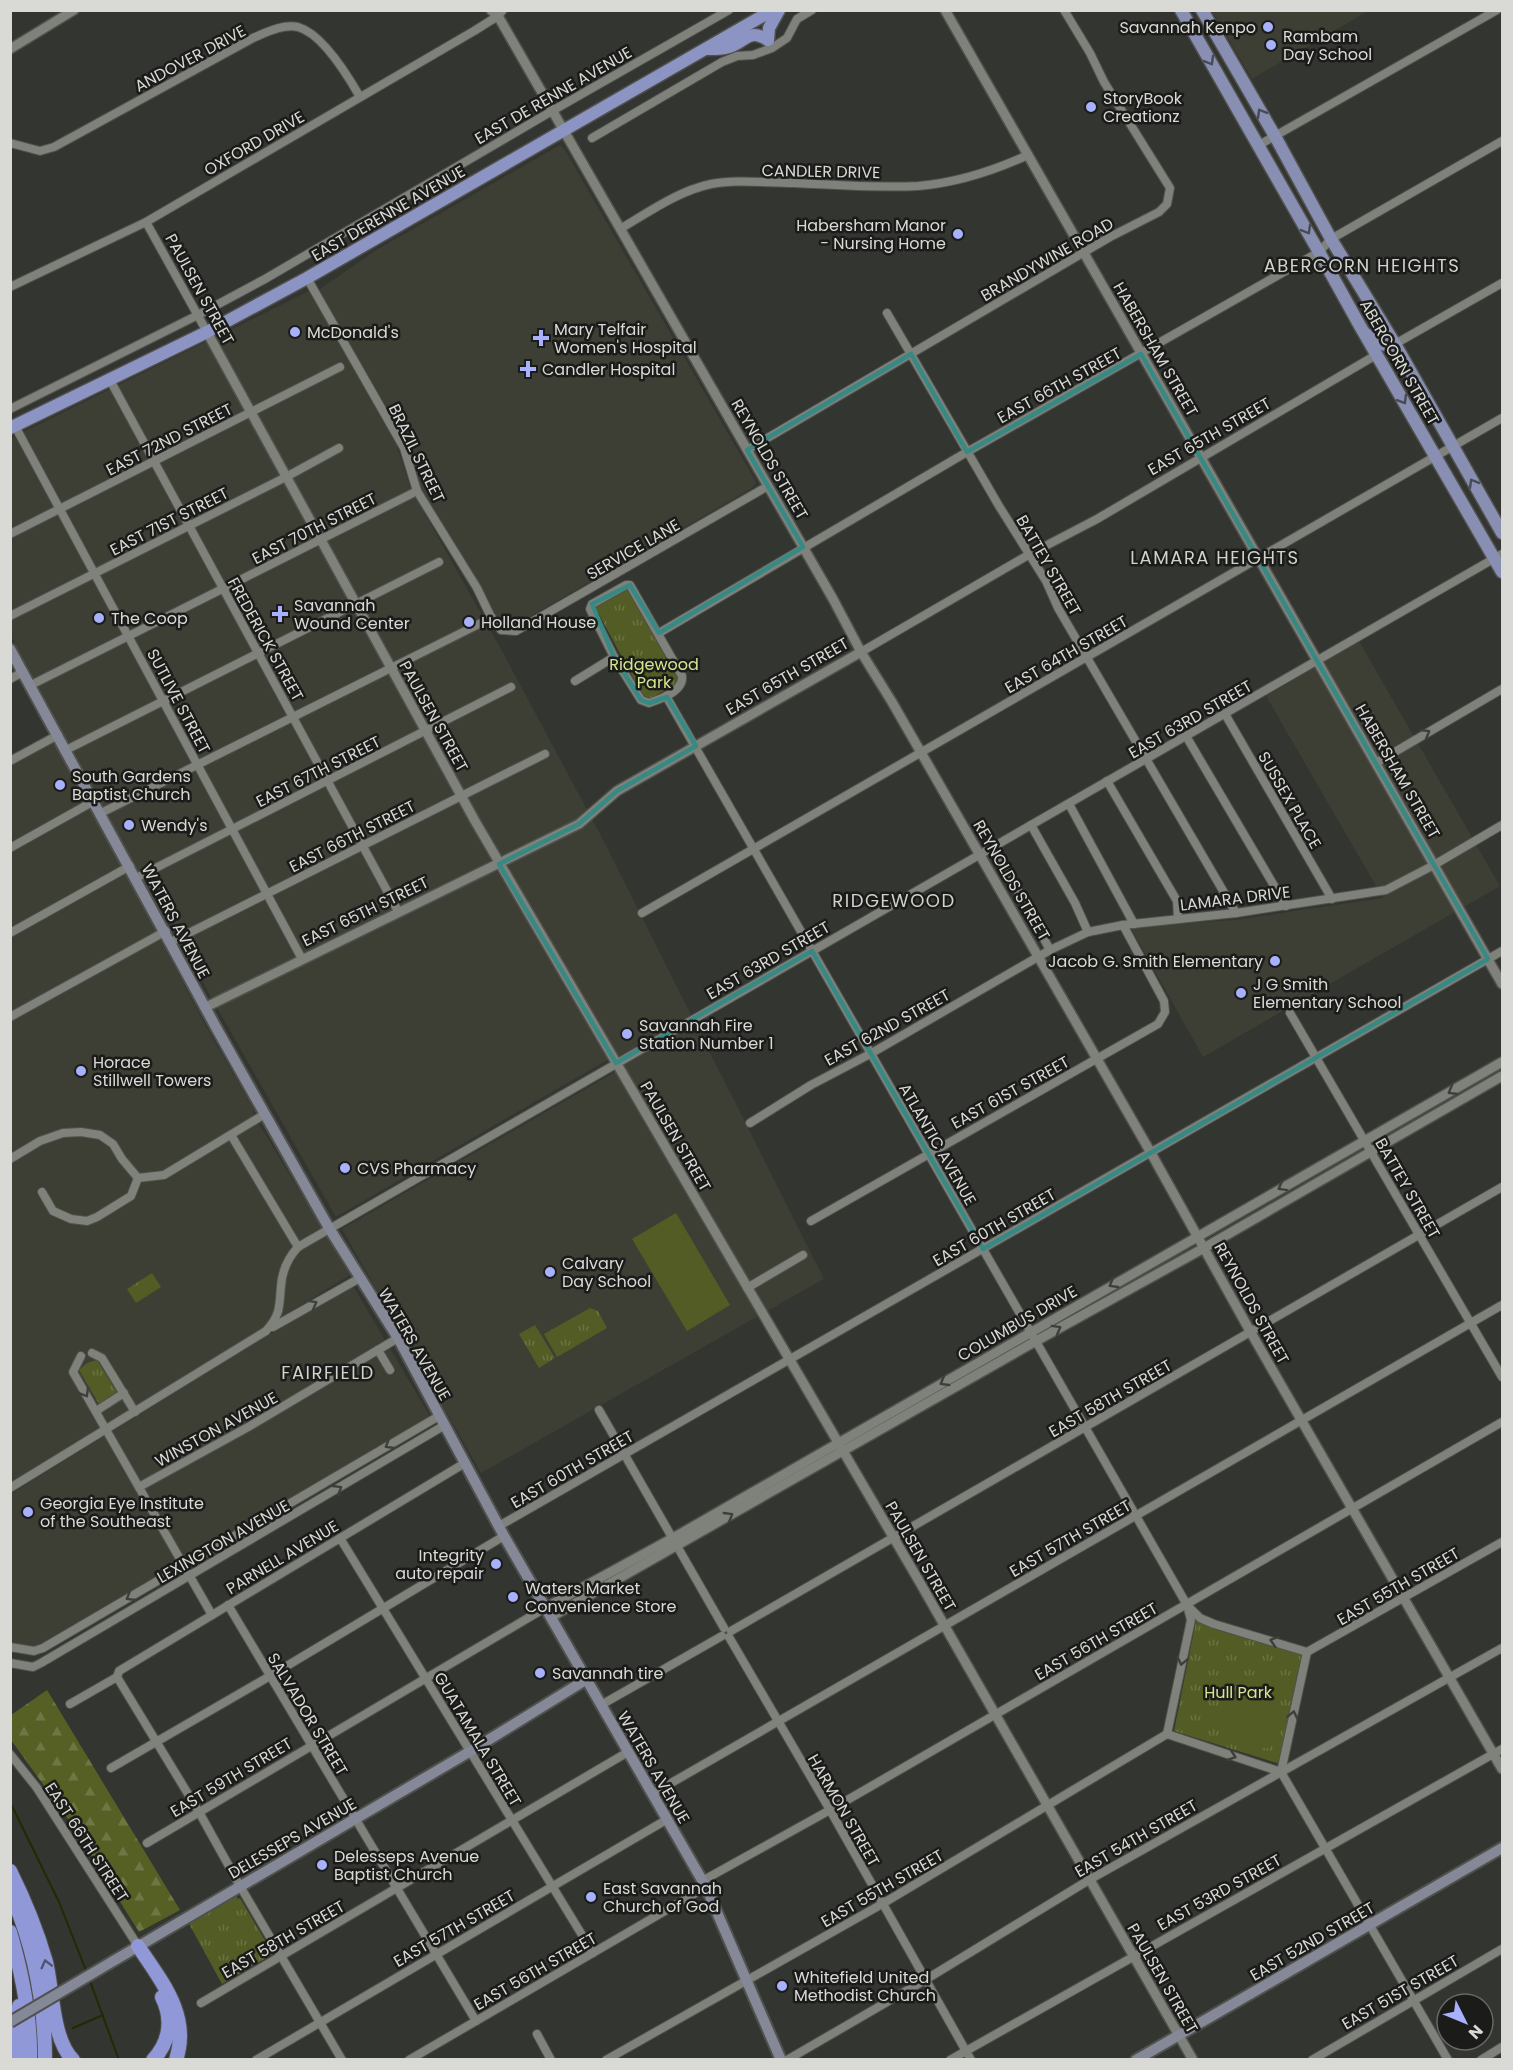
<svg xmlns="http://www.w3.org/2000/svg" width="1513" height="2070" viewBox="0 0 1513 2070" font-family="Poppins,sans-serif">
<defs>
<pattern id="grass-tufts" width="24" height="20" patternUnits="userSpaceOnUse" patternTransform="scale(1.5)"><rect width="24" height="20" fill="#535c24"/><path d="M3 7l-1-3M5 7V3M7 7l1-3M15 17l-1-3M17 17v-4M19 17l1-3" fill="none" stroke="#6b7343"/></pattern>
<pattern id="forest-firs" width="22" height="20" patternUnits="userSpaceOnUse" patternTransform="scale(1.5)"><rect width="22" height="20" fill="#566025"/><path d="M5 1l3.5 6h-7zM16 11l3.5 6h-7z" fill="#6e7644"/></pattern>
</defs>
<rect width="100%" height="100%" fill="#333530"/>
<g fill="#3d3f34">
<polygon points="1212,11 1368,11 1252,79"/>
<polygon points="560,145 565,150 756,482 752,488 517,624 509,624 500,622 494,615 413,474 405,438 324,300 320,289 378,249"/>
<polygon points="309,291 396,444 411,489 501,649 600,834 824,1279 767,1311 616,1055 336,1217 128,851 11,636 11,438"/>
<polygon points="1359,641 1500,886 1203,1057 1130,927 1235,920 1383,898 1266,696"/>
<polygon points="55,741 208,1030 254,1110 253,1114 350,1275 11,1483 11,766"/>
<polygon points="617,1071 760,1315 481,1473 342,1229"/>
<polygon points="352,1284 431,1418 63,1635 33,1648 11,1647 11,1494"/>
</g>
<g fill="url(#grass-tufts)">
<polygon points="626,589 629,589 680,677 679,682 649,699 643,696 596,609 597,605"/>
<polygon points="152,1273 161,1287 136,1303 127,1289"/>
<polygon points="590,1308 598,1311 607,1328 557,1357 544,1334"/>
<polygon points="535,1325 555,1358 539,1368 519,1334"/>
<polygon points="97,1360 118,1394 99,1404 79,1370 87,1363"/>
<polygon points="1196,1621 1302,1654 1280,1764 1174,1731"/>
<polygon points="236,1895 238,1899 240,1898 273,1954 222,1984 188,1922"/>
</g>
<polygon fill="url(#forest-firs)" points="47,1690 180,1910 139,1932 71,1823 11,1740 11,1715"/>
<g fill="#535c24">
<polygon points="676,1213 730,1305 687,1331 632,1239"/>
<path d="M1271 1691 1281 1695 1273 1743 1270 1748H1263L1221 1729C1222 1703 1249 1692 1271 1691Z"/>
</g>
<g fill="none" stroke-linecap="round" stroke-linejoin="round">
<g stroke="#232900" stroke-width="2">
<polyline points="10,1802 59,1902 87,1973"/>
<polyline points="90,1981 119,2060"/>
<polyline points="73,2028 103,2015"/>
</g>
<defs>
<g id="minor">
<polyline points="592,138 722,62 737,56 753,55 772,48 787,38 797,19 812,10"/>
<path d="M10 143 40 151 54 147 253 38C267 32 283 24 298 27 323 34 348 76 360 97"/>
<polyline points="1259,145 1497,10"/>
<polyline points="146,222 207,332"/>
<path d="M620 229C649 212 678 191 711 184 737 179 767 183 794 183 835 185 877 188 918 186 956 183 993 171 1028 155"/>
<polyline points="307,278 404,448 417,491 477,588 490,615 501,630 516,631 768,486"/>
<polyline points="10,287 146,222 474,31 498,16 503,10"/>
<polyline points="887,313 999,506 1046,581 1058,608 1236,913"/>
<polyline points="1395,344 1502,283"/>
<polyline points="110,380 398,911"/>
<polyline points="10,409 198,315 265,279 552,111 729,10"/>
<polyline points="15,426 302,959"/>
<polyline points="747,450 1110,237 1159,212 1167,204 1170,188 1104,82 1090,53 1064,10"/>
<polyline points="10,534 340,367"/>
<path d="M626 585H630L682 676C684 691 661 699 649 703L641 700 614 657 590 609 592 604Z"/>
<polyline points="10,616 286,477 339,448"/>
<polyline points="659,633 967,452 1319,252 1331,239 1502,141"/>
<polyline points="861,652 1030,554 1097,519 1376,355"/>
<polyline points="10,679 23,672"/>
<polyline points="575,681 614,657"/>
<polyline points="31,685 417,491"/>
<polyline points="666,696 1187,1605 1191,1620 1167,1734"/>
<polyline points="1225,714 1332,899"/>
<polyline points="1186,736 1286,906"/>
<polyline points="66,750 439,562"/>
<polyline points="10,761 58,735"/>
<polyline points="1376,763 1502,689"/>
<polyline points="1107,781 1177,901 1178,919"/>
<polyline points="1069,804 1134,924"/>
<polyline points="101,813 481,623"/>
<polyline points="1031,825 1075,903 1088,932"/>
<polyline points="994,847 1050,950"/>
<polyline points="10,848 94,801"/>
<polyline points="136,878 511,687"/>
<polyline points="642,913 1502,418"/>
<polyline points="10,933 130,866"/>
<polyline points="171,942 545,754"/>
<polyline points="1290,1013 1502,1377"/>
<polyline points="10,1017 166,931"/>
<polyline points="750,1123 811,1085 870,1054 1050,950 1088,932 1123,925 1236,913 1386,890 1434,865 1502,825"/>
<polyline points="231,1135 298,1247"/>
<polyline points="10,1159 40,1141 63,1133 81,1132 100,1135 113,1144 122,1159 138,1178"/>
<polyline points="42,1192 53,1211 71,1219 87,1221 97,1217 131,1196 138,1178 164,1175 265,1114"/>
<polyline points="811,1221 1158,1024 1165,1012 1164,1001 1123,925"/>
<polyline points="747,1288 803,1255"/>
<polyline points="273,1327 360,1278"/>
<polyline points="378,1350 390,1370"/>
<polyline points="92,1353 102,1358 135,1412"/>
<polyline points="81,1356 73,1372 212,1615"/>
<polyline points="599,1410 724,1628"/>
<polyline points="96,1411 124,1393"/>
<polyline points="139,1487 250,1426 398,1338"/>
<path d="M10 1488 266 1331C281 1314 279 1307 281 1286 282 1271 288 1258 298 1247L1502 554"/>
<polyline points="499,1526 1502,951"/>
<polyline points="340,1538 593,1953"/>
<polyline points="228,1605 476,2021"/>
<polyline points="1190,1608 1200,1618 1214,1624 1307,1652"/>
<polyline points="731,1631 1502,1187"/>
<polyline points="729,1637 830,1810 971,2060"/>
<polyline points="10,1647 34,1651 43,1648 439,1416"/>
<polyline points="1307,1652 1502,1542"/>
<polyline points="10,1663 33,1667 41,1663 445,1425"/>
<polyline points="70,1704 117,1677"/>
<polyline points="601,1705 722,1636"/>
<polyline points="1167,1734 1281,1772 1448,2060"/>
<polyline points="10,1754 37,1788 138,1946"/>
<polyline points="111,1768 270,1676 504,1536"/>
<polyline points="1281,1772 1307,1652"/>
<polyline points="652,1794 1502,1305"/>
<polyline points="147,1843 545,1608"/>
<polyline points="702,1881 830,1810 1502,1422"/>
<polyline points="201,2003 628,1752"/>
<polyline points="537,2034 551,2060"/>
<polyline points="256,2060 666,1820"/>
<polyline points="342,2060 240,1886 199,1812 117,1677 119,1671 465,1463"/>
<polyline points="409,2060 706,1887"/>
<polyline points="606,2060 882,1904 1167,1734"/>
<polyline points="787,2060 925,1980 1089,1880 1502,1648"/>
<polyline points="950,2060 1502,1749"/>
<polyline points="1312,2060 1502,1949"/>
<polyline points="1481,2060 1502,2047"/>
</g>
<g id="tertiary">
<polyline points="491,10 498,16 833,599 861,652 892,702 1151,1153 1250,1331 1502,1769"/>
<polyline points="945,10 1502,984"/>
<polyline points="10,49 74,10"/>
<polyline points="207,332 475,821 919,1581 1193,2060"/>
<polyline points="206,1007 579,824 617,791 861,652"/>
<polyline points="545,1608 673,1538 1502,1062"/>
<polyline points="551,1617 1036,1341 1204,1248 1502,1076"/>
</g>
<g id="secondary">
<polyline points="10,649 218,1031 329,1228 398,1338 504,1536 706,1887 781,2060"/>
<polyline points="115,1960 469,1752 587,1679"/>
<polyline points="1136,2060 1502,1848"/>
</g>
<g id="primary">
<polyline points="1181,10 1319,252 1360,326 1502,572"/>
<polyline points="1202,10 1276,138 1331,239 1395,344 1502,533"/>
<path d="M1366 334C1375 342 1383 347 1395 344"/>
</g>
<g id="trunk">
<polyline points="768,40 769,28 779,10"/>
<path d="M709 49C716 49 723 49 729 47 747 41 748 28 768 40"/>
<polyline points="10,428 207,332 307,278 773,10"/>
</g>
<g id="motorway">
<path d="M10 1871C25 1901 37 1931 46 1962 53 1990 52 2039 73 2060"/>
<path d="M13 1898C34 1948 45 2005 45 2060"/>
<path d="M10 1932C22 1973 31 2016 30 2060"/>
<path d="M138 1946C161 1981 191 2015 176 2060"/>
<polyline points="18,2060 19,2006"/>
<path d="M153 2060C170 2042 173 2019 162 1997"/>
</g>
</defs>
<use href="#minor" stroke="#50514d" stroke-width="10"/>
<use href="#tertiary" stroke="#50514d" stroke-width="12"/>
<use href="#secondary" stroke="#50514d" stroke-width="14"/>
<use href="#primary" stroke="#50514d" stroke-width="15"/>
<use href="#trunk" stroke="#50514d" stroke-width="15"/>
<use href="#motorway" stroke="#50514d" stroke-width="16"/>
<use href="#minor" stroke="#7f817b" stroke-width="8"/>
<use href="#tertiary" stroke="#7f817b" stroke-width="9"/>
<use href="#secondary" stroke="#848897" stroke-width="10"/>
<use href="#primary" stroke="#898fb2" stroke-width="12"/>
<use href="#trunk" stroke="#8c94c4" stroke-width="12"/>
<use href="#motorway" stroke="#9098d7" stroke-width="14"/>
<defs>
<polyline id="secondary-bridge" points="10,2022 115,1960"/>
</defs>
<use href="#secondary-bridge" stroke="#50514d" stroke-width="14" stroke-linecap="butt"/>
<use href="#secondary-bridge" stroke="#848897" stroke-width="10"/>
</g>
<defs><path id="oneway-chevron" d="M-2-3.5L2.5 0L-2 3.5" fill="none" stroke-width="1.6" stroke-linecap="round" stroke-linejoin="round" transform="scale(1.5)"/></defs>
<g stroke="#474a57">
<use href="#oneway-chevron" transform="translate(1210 61) rotate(60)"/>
<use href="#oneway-chevron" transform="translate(1261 113) rotate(-120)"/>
<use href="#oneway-chevron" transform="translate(1307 230) rotate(60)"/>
<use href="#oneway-chevron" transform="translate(1403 400) rotate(59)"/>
<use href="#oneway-chevron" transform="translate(1473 483) rotate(-120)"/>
</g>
<g stroke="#3e3f3c">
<use href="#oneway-chevron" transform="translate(1426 733) rotate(-30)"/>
<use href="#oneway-chevron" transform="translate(1452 1091) rotate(150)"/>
<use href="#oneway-chevron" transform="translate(1282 1187) rotate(151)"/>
<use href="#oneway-chevron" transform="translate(1113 1284) rotate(150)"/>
<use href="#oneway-chevron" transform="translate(313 1304) rotate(-29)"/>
<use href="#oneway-chevron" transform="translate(1057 1329) rotate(-29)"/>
<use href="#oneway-chevron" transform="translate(944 1382) rotate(150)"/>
<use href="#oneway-chevron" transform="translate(85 1393) rotate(60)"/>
<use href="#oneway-chevron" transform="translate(389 1445) rotate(149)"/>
<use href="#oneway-chevron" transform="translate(338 1489) rotate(-31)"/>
<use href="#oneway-chevron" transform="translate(729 1516) rotate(-30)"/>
<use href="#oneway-chevron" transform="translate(130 1597) rotate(150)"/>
<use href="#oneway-chevron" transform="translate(1274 1641) rotate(-163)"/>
<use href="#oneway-chevron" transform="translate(1182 1661) rotate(103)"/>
<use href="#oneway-chevron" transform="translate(1293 1715) rotate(-78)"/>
<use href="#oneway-chevron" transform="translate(1232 1756) rotate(19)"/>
</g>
<use stroke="#50546f" href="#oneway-chevron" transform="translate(46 1964) rotate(-104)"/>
<path fill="none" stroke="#378a83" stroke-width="4.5" stroke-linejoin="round" d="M911 354 967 452 1141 354 1488 959 983 1249 812 951 616 1063 499 864 579 824 617 791 696 746 667 697 649 703 641 700 614 657 592 604 630 585 659 633 803 547 747 450Z"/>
<g fill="#a7b1fc" stroke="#1b1c1a" stroke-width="2">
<circle cx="1268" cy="27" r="6"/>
<circle cx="1271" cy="45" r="6"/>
<circle cx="1091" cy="107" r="6"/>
<circle cx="958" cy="234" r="6"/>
<circle cx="295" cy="332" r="6"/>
<path d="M538 329h6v6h6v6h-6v6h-6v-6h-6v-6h6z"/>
<path d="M525 360h6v6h6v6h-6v6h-6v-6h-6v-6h6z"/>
<path d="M277 605h6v6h6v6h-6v6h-6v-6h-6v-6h6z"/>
<circle cx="99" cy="618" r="6"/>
<circle cx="469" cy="622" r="6"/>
<circle cx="60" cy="785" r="6"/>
<circle cx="129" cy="825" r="6"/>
<circle cx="1275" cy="961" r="6"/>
<circle cx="1241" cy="993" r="6"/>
<circle cx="627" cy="1034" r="6"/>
<circle cx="81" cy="1071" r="6"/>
<circle cx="345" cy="1168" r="6"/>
<circle cx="550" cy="1272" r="6"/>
<circle cx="28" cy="1512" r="6"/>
<circle cx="496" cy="1564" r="6"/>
<circle cx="513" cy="1597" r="6"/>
<circle cx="540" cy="1673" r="6"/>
<circle cx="322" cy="1865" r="6"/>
<circle cx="591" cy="1897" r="6"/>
<circle cx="782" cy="1986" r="6"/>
</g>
<g text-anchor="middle" stroke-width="5" stroke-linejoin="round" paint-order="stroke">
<g font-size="16" fill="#d9dad6" stroke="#1b1c1a" text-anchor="start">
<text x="1256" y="33" text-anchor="end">Savannah Kenpo</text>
<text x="1283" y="42">Rambam<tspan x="1283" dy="18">Day School</tspan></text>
<text x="1103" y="104">StoryBook<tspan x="1103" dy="18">Creationz</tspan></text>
<text x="946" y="231" text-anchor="end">Habersham Manor<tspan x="946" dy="18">- Nursing Home</tspan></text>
<text x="554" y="335">Mary Telfair<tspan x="554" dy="18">Women's Hospital</tspan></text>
<text x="307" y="338">McDonald's</text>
<text x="542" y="375">Candler Hospital</text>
<text x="294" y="611">Savannah<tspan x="294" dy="18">Wound Center</tspan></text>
<text x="111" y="624">The Coop</text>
<text x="481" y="628">Holland House</text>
<text x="72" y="782">South Gardens<tspan x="72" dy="18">Baptist Church</tspan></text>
<text x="141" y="831">Wendy's</text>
<text x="1263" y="967" text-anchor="end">Jacob G. Smith Elementary</text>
<text x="1253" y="990">J G Smith<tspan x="1253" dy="18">Elementary School</tspan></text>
<text x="639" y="1031">Savannah Fire<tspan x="639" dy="18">Station Number 1</tspan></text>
<text x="93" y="1068">Horace<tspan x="93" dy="18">Stillwell Towers</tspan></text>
<text x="357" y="1174">CVS Pharmacy</text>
<text x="562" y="1269">Calvary<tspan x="562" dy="18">Day School</tspan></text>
<text x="40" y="1509">Georgia Eye Institute<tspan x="40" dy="18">of the Southeast</tspan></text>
<text x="484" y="1561" text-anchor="end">Integrity<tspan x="484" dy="18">auto repair</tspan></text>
<text x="525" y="1594">Waters Market<tspan x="525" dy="18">Convenience Store</tspan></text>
<text x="552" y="1679">Savannah tire</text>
<text x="334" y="1862">Delesseps Avenue<tspan x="334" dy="18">Baptist Church</tspan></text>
<text x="603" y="1894">East Savannah<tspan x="603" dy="18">Church of God</tspan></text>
<text x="794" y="1983">Whitefield United<tspan x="794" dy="18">Methodist Church</tspan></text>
</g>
<g font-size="16" fill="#d9dad6" stroke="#1b1c1a">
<text transform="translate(190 58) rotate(-28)" y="6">ANDOVER DRIVE</text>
<text transform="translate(553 95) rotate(-30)" y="6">EAST DE RENNE AVENUE</text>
<text transform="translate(254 143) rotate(-30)" y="6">OXFORD DRIVE</text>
<text transform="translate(821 171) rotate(1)" y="6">CANDLER DRIVE</text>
<text transform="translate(388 213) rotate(-30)" y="6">EAST DERENNE AVENUE</text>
<text transform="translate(1047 259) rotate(-30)" y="6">BRANDYWINE ROAD</text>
<text transform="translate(200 289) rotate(61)" y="6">PAULSEN STREET</text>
<text transform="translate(1156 349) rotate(60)" y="6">HABERSHAM STREET</text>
<text transform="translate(1400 362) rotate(60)" y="6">ABERCORN STREET</text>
<text transform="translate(1059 385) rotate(-29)" y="6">EAST 66TH STREET</text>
<text transform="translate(1209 436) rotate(-30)" y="6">EAST 65TH STREET</text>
<text transform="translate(169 439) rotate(-27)" y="6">EAST 72ND STREET</text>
<text transform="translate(417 453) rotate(64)" y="6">BRAZIL STREET</text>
<text transform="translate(770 459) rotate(60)" y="6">REYNOLDS STREET</text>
<text transform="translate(169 521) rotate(-27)" y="6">EAST 71ST STREET</text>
<text transform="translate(314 528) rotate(-27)" y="6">EAST 70TH STREET</text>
<text transform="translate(633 549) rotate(-30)" y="6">SERVICE LANE</text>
<text transform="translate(1049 565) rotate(60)" y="6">BATTEY STREET</text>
<text transform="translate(266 639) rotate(61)" y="6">FREDERICK STREET</text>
<text transform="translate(1066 654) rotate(-30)" y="6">EAST 64TH STREET</text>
<text transform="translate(787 676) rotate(-30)" y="6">EAST 65TH STREET</text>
<text transform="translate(179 701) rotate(62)" y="6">SUTLIVE STREET</text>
<text transform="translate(434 716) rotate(61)" y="6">PAULSEN STREET</text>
<text transform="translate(1190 719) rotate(-30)" y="6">EAST 63RD STREET</text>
<text transform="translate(318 771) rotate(-27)" y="6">EAST 67TH STREET</text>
<text transform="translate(1398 771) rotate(60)" y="6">HABERSHAM STREET</text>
<text transform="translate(1290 800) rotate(60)" y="6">SUSSEX PLACE</text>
<text transform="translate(352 836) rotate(-27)" y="6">EAST 66TH STREET</text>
<text transform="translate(1012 880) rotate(60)" y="6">REYNOLDS STREET</text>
<text transform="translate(1235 898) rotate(-7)" y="6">LAMARA DRIVE</text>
<text transform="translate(365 911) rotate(-26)" y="6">EAST 65TH STREET</text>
<text transform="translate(176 921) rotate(62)" y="6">WATERS AVENUE</text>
<text transform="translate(768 960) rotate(-30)" y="6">EAST 63RD STREET</text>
<text transform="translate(887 1027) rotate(-29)" y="6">EAST 62ND STREET</text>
<text transform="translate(1010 1092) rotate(-29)" y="6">EAST 61ST STREET</text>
<text transform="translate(676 1136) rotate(60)" y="6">PAULSEN STREET</text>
<text transform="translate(938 1144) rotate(60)" y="6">ATLANTIC AVENUE</text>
<text transform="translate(1408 1188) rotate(60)" y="6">BATTEY STREET</text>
<text transform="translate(994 1227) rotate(-30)" y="6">EAST 60TH STREET</text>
<text transform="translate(1252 1303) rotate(61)" y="6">REYNOLDS STREET</text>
<text transform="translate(1017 1323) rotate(-30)" y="6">COLUMBUS DRIVE</text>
<text transform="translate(415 1344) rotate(60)" y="6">WATERS AVENUE</text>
<text transform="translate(1110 1398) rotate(-30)" y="6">EAST 58TH STREET</text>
<text transform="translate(216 1429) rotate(-29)" y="6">WINSTON AVENUE</text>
<text transform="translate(572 1469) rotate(-30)" y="6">EAST 60TH STREET</text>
<text transform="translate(1070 1538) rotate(-30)" y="6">EAST 57TH STREET</text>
<text transform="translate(223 1541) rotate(-30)" y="6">LEXINGTON AVENUE</text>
<text transform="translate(921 1556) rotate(60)" y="6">PAULSEN STREET</text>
<text transform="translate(282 1557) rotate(-31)" y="6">PARNELL AVENUE</text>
<text transform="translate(1398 1586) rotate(-30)" y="6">EAST 55TH STREET</text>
<text transform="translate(1096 1641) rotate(-30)" y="6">EAST 56TH STREET</text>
<text transform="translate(308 1714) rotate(59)" y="6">SALVADOR STREET</text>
<text transform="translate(478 1739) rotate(59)" y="6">GUATAMALA STREET</text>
<text transform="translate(654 1767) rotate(60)" y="6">WATERS AVENUE</text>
<text transform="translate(231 1777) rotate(-31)" y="6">EAST 59TH STREET</text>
<text transform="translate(844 1810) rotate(60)" y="6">HARMON STREET</text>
<text transform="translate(292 1838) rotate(-30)" y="6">DELESSEPS AVENUE</text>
<text transform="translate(1136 1838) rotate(-30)" y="6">EAST 54TH STREET</text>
<text transform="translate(87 1842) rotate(57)" y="6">EAST 66TH STREET</text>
<text transform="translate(882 1888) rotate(-30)" y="6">EAST 55TH STREET</text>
<text transform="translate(1219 1892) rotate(-29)" y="6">EAST 53RD STREET</text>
<text transform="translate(454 1928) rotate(-30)" y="6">EAST 57TH STREET</text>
<text transform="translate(283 1939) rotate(-30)" y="6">EAST 58TH STREET</text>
<text transform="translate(1312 1941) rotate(-30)" y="6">EAST 52ND STREET</text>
<text transform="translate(535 1971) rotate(-30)" y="6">EAST 56TH STREET</text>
<text transform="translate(1163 1978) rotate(60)" y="6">PAULSEN STREET</text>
<text transform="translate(1400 1992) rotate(-30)" y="6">EAST 51ST STREET</text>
</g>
<g font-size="16" fill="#d3e58e" stroke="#1b1c1a">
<text x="654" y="670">Ridgewood<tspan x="654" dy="18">Park</tspan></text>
<text x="1238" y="1698">Hull Park</text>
</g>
<g font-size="18" letter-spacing="1.5" fill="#d0d2cc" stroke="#1b1c1a">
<text x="1362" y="272">ABERCORN HEIGHTS</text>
<text x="1215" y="564">LAMARA HEIGHTS</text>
<text x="894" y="907">RIDGEWOOD</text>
<text x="328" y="1379">FAIRFIELD</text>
</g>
</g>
<rect width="1513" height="2070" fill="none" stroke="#d9dad6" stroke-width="24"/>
<g transform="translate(1465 2022) rotate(133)"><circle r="28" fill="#1b1c1a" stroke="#676865" stroke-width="1.5"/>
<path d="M0-4.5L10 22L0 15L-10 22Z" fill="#a7b1fc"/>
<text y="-9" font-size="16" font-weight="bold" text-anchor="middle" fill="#d9dad6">N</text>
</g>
</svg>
